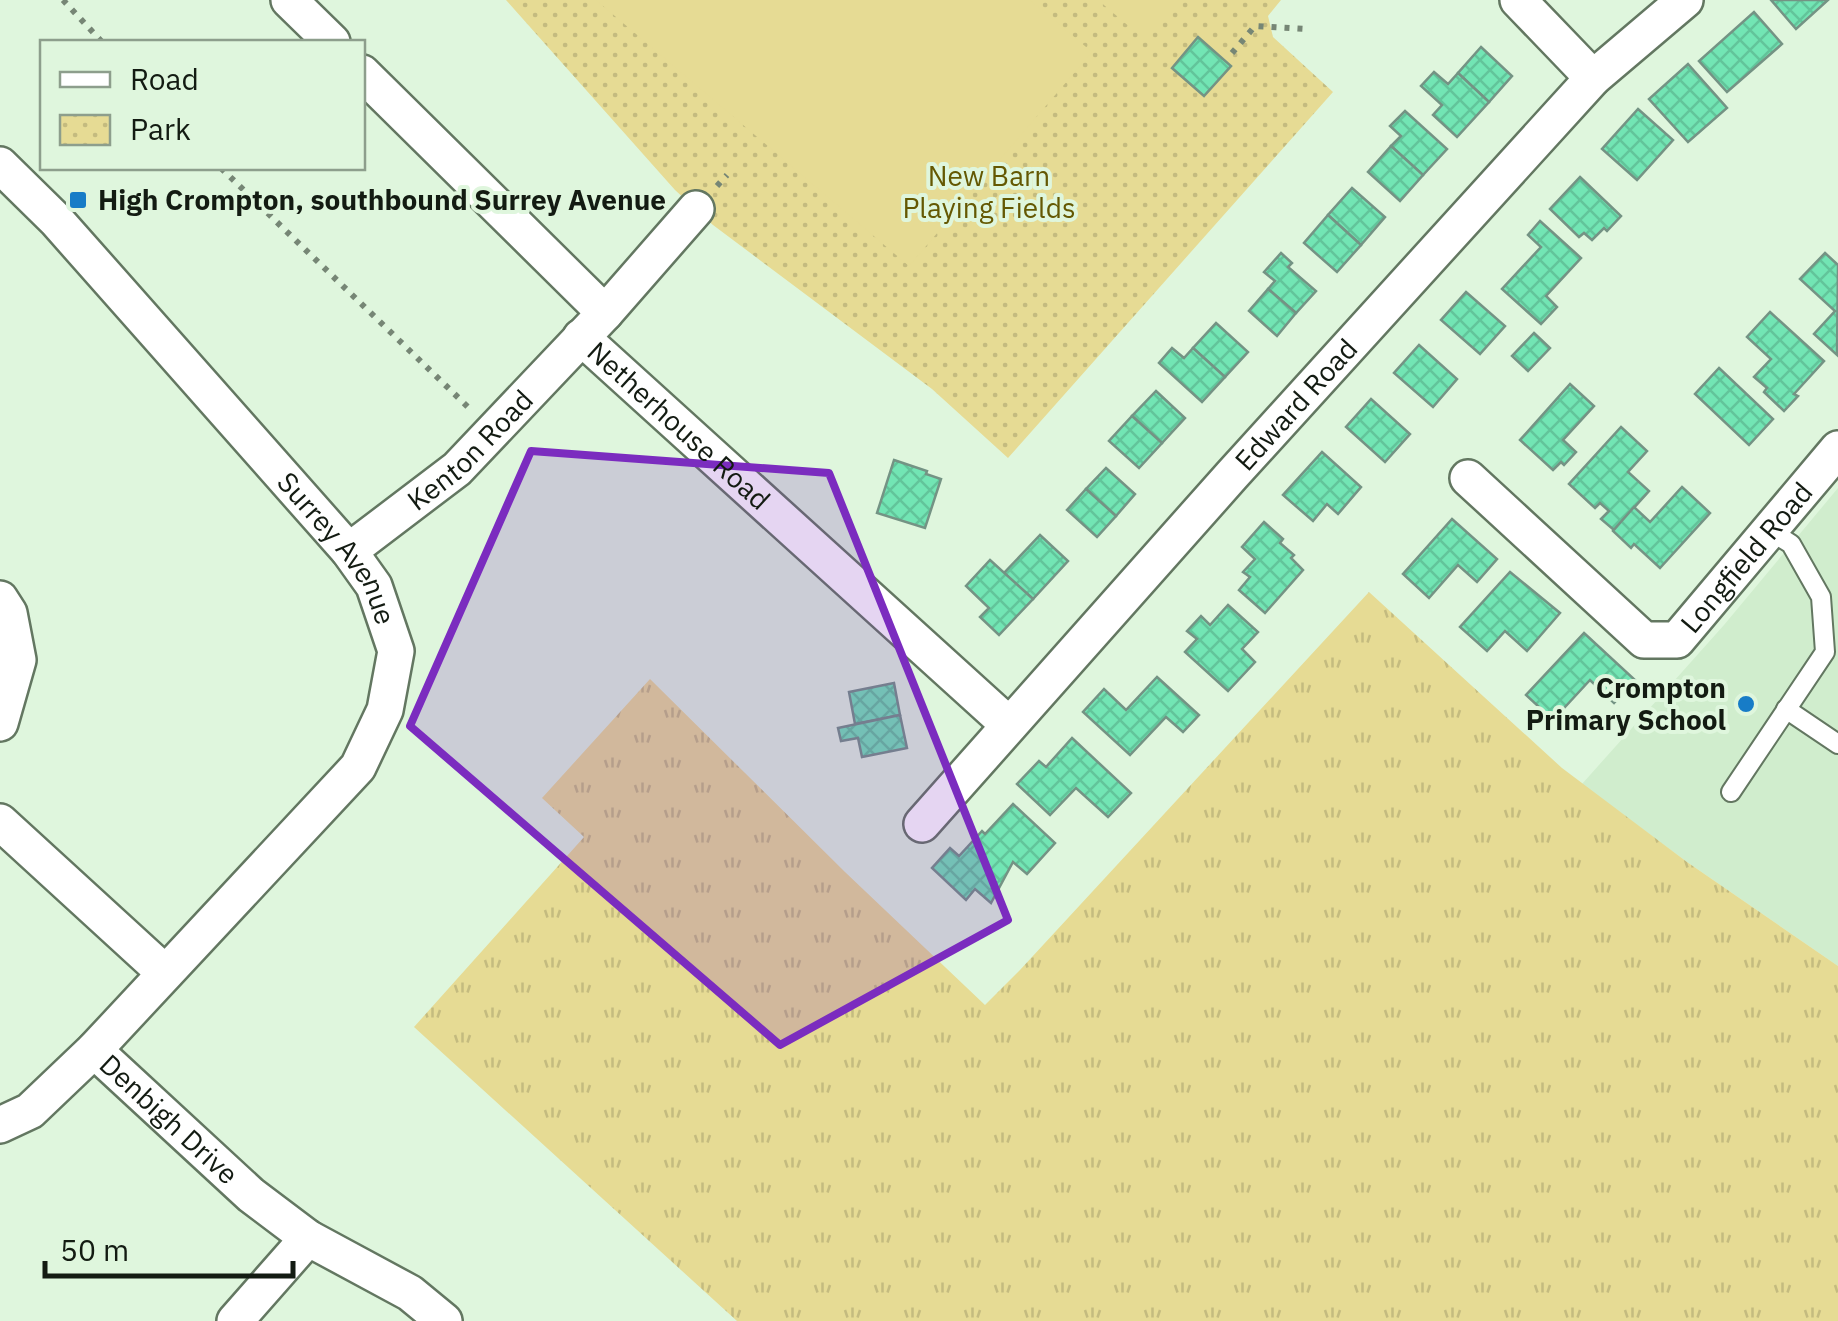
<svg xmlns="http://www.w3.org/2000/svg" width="1838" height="1321" viewBox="0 0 1838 1321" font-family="'IBM Plex Sans',sans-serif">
<defs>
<pattern id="grass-tufts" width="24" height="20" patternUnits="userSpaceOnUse" patternTransform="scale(2.5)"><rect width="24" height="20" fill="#e6db94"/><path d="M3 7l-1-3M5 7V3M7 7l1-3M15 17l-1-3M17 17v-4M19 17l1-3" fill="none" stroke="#c4bb7f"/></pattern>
<pattern id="park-dots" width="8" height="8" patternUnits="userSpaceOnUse" patternTransform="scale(2.5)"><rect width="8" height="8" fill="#e6db94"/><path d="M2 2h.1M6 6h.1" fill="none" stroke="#c4bb7f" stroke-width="1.8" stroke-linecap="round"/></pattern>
<pattern id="building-cross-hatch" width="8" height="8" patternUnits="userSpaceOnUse" patternTransform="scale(2.5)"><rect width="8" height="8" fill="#72e5b4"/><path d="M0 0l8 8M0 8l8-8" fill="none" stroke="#62c49a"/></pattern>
</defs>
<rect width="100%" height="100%" fill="#dff6dd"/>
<polygon fill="#d0edcd" points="1838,488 1838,966 1687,862 1582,784 1724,625"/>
<polygon fill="url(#grass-tufts)" points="1369,592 1562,768 1687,862 1838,966 1838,1321 737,1321 414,1027 584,837 542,798 650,679 845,872 985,1005 1020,970"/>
<polygon fill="url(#park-dots)" points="506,0 1281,0 1268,16 1273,37 1333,92 1008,458 932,389 713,225 675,190"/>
<g fill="#e6db94">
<polygon points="596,0 1030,0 1092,52 909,266"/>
<polygon points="1098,0 1179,0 1145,40"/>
</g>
<g fill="url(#building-cross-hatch)" stroke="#749384" stroke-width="2.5">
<polygon points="1771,0 1828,0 1796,29"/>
<polygon points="1754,12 1782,44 1727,92 1699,61"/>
<polygon points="1198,37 1231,66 1204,96 1172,68"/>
<polygon points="1481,47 1512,76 1489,102 1458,73"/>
<polygon points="1688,64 1727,108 1688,142 1649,99"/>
<polygon points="1434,72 1448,84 1458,73 1489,102 1457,137 1433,115 1442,105 1421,86"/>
<polygon points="1638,109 1673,140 1637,180 1602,149"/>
<polygon points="1405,111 1447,149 1423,175 1391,146 1401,136 1390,126"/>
<polygon points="1391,146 1423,175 1400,201 1368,172"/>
<polygon points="1580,177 1621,216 1607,231 1604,228 1592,240 1584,233 1579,237 1550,209"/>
<polygon points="1352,188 1385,217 1361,245 1328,215"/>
<polygon points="1328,215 1361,245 1337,272 1304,243"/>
<polygon points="1540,221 1581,258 1546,296 1557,307 1541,324 1502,289 1541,247 1528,235"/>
<polygon points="1281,253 1292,263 1288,267 1316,291 1296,313 1268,289 1275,281 1264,272"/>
<polygon points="1825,253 1838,265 1837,355 1814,334 1835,311 1800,279"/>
<polygon points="1268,289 1296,313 1277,336 1249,311"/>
<polygon points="1466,292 1505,326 1480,354 1441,320"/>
<polygon points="1770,312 1824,361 1794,394 1798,396 1784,411 1764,392 1767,388 1754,377 1771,359 1747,337"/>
<polygon points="1216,323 1248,352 1225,377 1193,348"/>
<polygon points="1534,333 1550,348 1528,371 1512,356"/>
<polygon points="1419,345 1457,379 1433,407 1394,373"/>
<polygon points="1172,348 1184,358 1193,348 1225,377 1202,402 1159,363"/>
<polygon points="1719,368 1773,419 1749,445 1695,394"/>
<polygon points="1570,384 1594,406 1563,440 1576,452 1564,465 1561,462 1553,470 1520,440"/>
<polygon points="1156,391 1185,418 1162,443 1132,416"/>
<polygon points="1371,399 1410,434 1385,462 1346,427"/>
<polygon points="1132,416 1162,443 1139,468 1109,441"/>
<polygon points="1621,427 1647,451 1628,472 1649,491 1614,530 1601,519 1609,511 1600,503 1595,508 1569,484"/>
<polygon points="1322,452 1361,487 1338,514 1327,504 1313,521 1283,495"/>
<polygon points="894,460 927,471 926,474 941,479 925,528 877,513"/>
<polygon points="1106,468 1135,494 1116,516 1086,489"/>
<polygon points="1682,487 1710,513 1660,568 1634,544 1631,548 1613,531 1634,507 1650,522"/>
<polygon points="1086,489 1116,516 1097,537 1067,510"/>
<polygon points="1452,519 1497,559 1477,582 1458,565 1429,598 1403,574"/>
<polygon points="1264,522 1283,539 1280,543 1294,555 1291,558 1303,570 1265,613 1239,590 1250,577 1243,572 1255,559 1242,547"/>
<polygon points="1040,535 1068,561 1033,599 1004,573"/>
<polygon points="990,560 1033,599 999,635 980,617 989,608 966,586"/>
<polygon points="1510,572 1560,613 1527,651 1505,631 1487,651 1460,627"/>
<polygon points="1228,605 1258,632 1242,649 1255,662 1228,691 1185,652 1197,639 1187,631 1201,616 1210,625"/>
<polygon points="1584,633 1635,680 1614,703 1590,680 1553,720 1526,695"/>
<polygon points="1157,677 1199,715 1183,732 1166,717 1130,755 1083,712 1104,689 1126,710"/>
<polygon points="894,683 900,715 855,724 849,692"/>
<polygon points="900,715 907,748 862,757 858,738 841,741 838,728"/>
<polygon points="1072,738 1131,793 1108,817 1076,788 1050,815 1017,784 1039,761 1046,767"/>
<polygon points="1013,804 1055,843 1027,874 1013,862 991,903 975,889 966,900 932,868 950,848 959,856 982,831 985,834"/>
</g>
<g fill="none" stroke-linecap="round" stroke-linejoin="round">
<defs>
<g id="service">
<polyline points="1786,709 1838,744"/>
<polyline points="1731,792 1825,652 1821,597 1791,544 1769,530"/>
</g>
<g id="minor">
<polyline points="289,0 332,42"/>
<polyline points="1518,0 1593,78"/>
<path id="s1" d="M0 165 56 220 349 551 374 586 396 651 385 710 358 767 94 1050 30 1111 0 1125"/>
<polyline points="605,313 696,209"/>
<path id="s2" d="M581 337 1009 725"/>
<path id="s3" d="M1468 478 1644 640H1677L1838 449"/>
<path id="s4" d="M349 551 457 469 605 313 362 73"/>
<polyline points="0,599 9,613 18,660 0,723"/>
<polyline points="0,822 165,973"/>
<path id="s5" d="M922 824 1232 475 1593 78 1685 0"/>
<path id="s6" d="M94 1050 251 1195 308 1238 410 1293 444 1321"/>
<polyline points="235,1321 308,1238"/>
</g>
</defs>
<use href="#service" stroke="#637761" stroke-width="22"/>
<use href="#minor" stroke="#637761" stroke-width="40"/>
<g stroke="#768675" stroke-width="6" stroke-dasharray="5 8" stroke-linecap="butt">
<polyline points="63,0 102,42"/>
<polyline points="1232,53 1255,26 1306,29"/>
<polyline points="221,168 470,409"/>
<polyline points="717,186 727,175"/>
</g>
<use href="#service" stroke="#fff" stroke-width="18"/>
<use href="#minor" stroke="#fff" stroke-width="35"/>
</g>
<path fill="#7b2cbf" fill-opacity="0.2" stroke="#7b2cbf" stroke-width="8" stroke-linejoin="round" d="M531 451 829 473 1008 920 780 1045 410 726Z"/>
<g fill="#177cc7" stroke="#dff6dd" stroke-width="4">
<rect x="68" y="190" width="20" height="20" rx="5"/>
<circle cx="1746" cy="704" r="10"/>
</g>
<g text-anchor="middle" stroke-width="8" stroke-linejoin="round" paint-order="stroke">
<g font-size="28" fill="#645802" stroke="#dff6dd">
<text x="989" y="186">New Barn<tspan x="989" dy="32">Playing Fields</tspan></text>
</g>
<g font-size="28" font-weight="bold" fill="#131b12" stroke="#dff6dd" text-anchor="start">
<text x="98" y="210">High Crompton, southbound Surrey Avenue</text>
<text x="1726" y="698" text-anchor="end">Crompton<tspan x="1726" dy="32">Primary School</tspan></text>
</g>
<g font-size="28" fill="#131b12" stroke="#dff6dd">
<text dy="10" stroke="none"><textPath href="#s5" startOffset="562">Edward Road</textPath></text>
<text dy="10" stroke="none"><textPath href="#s2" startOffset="132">Netherhouse Road</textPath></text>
<text dy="10" stroke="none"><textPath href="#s4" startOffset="158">Kenton Road</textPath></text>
<text dy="10" stroke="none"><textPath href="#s1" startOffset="512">Surrey Avenue</textPath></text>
<text dy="10" stroke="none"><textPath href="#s3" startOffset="380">Longfield Road</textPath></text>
<text dy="10" stroke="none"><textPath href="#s6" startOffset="102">Denbigh Drive</textPath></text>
</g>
</g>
<rect x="40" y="40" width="325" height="130" fill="#dff6dd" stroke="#8d9e8c" stroke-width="2.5"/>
<rect x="60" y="72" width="50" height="15" fill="#ffffff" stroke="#8d9e8c" stroke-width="2.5"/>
<text x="130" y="90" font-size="30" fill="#131b12">Road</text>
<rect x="60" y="115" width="50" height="30" fill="url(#park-dots)" stroke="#8d9e8c" stroke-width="2.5"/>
<text x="130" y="140" font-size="30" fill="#131b12">Park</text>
<path d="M45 1261v15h248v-15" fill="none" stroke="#131b12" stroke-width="5"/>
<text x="60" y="1261" font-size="30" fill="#131b12" stroke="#dff6dd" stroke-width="8" paint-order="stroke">50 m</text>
</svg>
